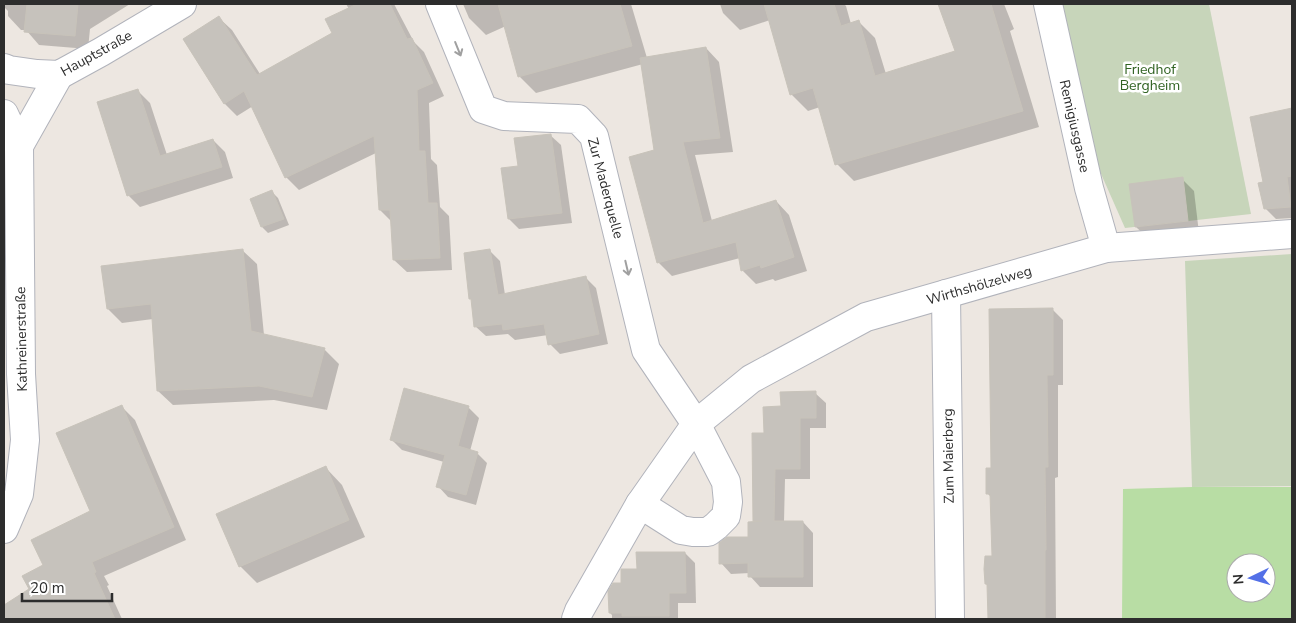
<svg xmlns="http://www.w3.org/2000/svg" width="1296" height="623" viewBox="0 0 1296 623" font-family="'Nunito Sans',sans-serif">
<rect width="100%" height="100%" fill="#ede7e1"/>
<path fill="#b8dda4" fill-rule="evenodd" d="M1192 487H1292V619H1122L1123 489ZM1236 563H1266V593H1236Z"/>
<g fill="#c7d5ba">
<polygon points="1056,4 1209,4 1251,214 1125,228 1098,167"/>
<polygon points="1292,254 1292,486 1192,487 1185,261"/>
</g>
<g fill="#0003">
<polygon points="4,4 130,4 90,29 88,49 39,45 26,30 21,30 8,16 8,11 4,7"/>
<polygon points="346,4 394,4 414,42 424,52 444,96 429,103 431,159 437,165 440,207 449,216 452,270 407,272 394,260 392,222 380,210 376,153 299,190 286,177 253,106 237,116 225,104 184,40 219,18 232,30 260,74 334,34 349,9"/>
<polygon points="463,4 631,4 647,58 706,48 719,62 733,152 695,155 712,221 776,201 789,215 807,271 775,281 773,279 756,284 742,270 740,258 672,276 658,262 656,151 643,64 536,93 520,77 506,26 486,35 469,18"/>
<polygon points="720,4 844,4 846,6 851,24 858,21 875,38 886,74 957,52 939,4 1004,4 1014,29 1010,31 1039,127 854,181 837,164 820,107 808,111 791,94 770,20 740,30 723,13"/>
<polygon points="138,91 150,103 167,155 213,140 225,152 233,178 140,207 128,195"/>
<polygon points="1292,110 1292,218 1276,219 1265,208 1264,183 1251,118"/>
<polygon points="550,135 561,145 572,223 519,229 509,219 520,167"/>
<polygon points="1182,179 1194,191 1199,233 1148,238 1136,227"/>
<polygon points="272,192 278,198 289,225 268,233 262,227 252,199"/>
<polygon points="242,250 257,264 264,335 324,349 339,364 327,410 274,400 173,405 158,391 153,319 122,323 108,309"/>
<polygon points="490,251 500,261 505,295 586,278 596,288 608,344 560,354 550,344 548,335 515,340 508,334 486,336 475,326"/>
<polygon points="1052,309 1063,320 1063,385 1058,385 1058,477 1055,478 1056,619 989,619 988,586 986,584 993,557 991,497 987,493 992,469"/>
<polygon points="815,393 826,403 826,428 810,428 810,479 785,479 784,522 803,522 813,533 813,587 760,587 750,576 750,573 731,574 721,563 749,538 757,523 755,521 765,434 782,408"/>
<polygon points="121,406 135,420 186,540 104,576 109,585 107,586 122,619 4,619 4,607 30,589 44,566 92,512"/>
<polygon points="468,407 479,418 470,451 477,453 487,463 476,505 448,497 438,486 444,462 402,450 392,440"/>
<polygon points="326,468 342,485 365,537 257,583 240,566"/>
<polygon points="685,553 695,563 696,603 678,603 678,619 612,619 612,615 610,613 623,585 638,570"/>
</g>
<g fill="#c6c2bc" stroke="#c8c3ba">
<polygon points="27,4 78,4 75,36 24,32"/>
<polygon points="357,4 390,4 407,39 412,38 433,83 417,90 419,151 425,151 428,203 437,203 440,258 393,260 390,210 379,210 374,136 285,178 244,91 224,104 183,39 219,16 257,75 332,33 325,19"/>
<polygon points="498,4 620,4 632,46 518,77"/>
<polygon points="764,4 834,4 841,26 859,20 875,76 955,51 938,4 991,4 1023,111 835,165 813,88 790,95"/>
<polygon points="706,47 720,138 683,142 703,223 776,200 794,257 761,268 760,265 741,271 736,242 657,263 629,157 654,150 640,58"/>
<polygon points="138,89 160,156 213,139 222,167 127,196 97,102"/>
<polygon points="1292,108 1292,176 1287,177 1291,207 1264,209 1258,183 1263,182 1250,117"/>
<polygon points="551,134 562,213 508,219 501,168 518,166 514,138"/>
<polygon points="1183,177 1188,221 1135,227 1129,184"/>
<polygon points="272,190 284,219 261,227 250,199"/>
<polygon points="243,249 251,331 325,348 312,397 259,386 157,391 151,304 107,309 101,266"/>
<polygon points="490,249 498,295 586,276 599,334 548,345 544,324 503,330 502,324 474,327 471,299 469,299 464,253"/>
<polygon points="1053,308 1053,375 1047,375 1048,467 1045,467 1046,550 1045,550 1045,619 988,619 987,584 985,584 984,569 985,556 992,556 990,494 986,494 986,468 991,468 989,309"/>
<polygon points="404,388 469,406 458,446 478,452 466,495 436,487 445,455 390,440"/>
<polygon points="816,391 816,418 800,418 800,469 775,469 774,521 803,521 803,577 748,577 748,563 719,564 719,543 727,537 748,537 748,522 762,521 753,521 752,433 764,433 763,407 781,406 780,392"/>
<polygon points="122,405 174,527 92,562 96,572 94,573 115,619 4,619 4,605 29,589 22,576 43,565 31,540 90,511 56,433"/>
<polygon points="326,466 349,520 239,567 216,514"/>
<polygon points="636,552 685,552 686,593 669,593 669,616 622,616 622,613 609,613 608,591 613,583 621,583 621,569 637,569"/>
</g>
<g fill="none" stroke-linecap="round" stroke-linejoin="round">
<defs>
<g id="minor">
<polyline points="440,4 483,109 504,116 578,119 594,136 646,350 696,424 726,482 728,502 726,516 716,526 708,532 693,532 681,530 640,504"/>
<polyline points="1048,4 1089,188 1106,248"/>
<polyline points="4,68 9,70 37,74 59,75 101,52 182,4"/>
<polyline points="4,114 19,146"/>
<polyline points="946,294 950,619"/>
<polyline points="4,529 19,494 25,440 21,374 19,146 59,75"/>
<polyline points="576,619 579,611 640,504 696,424 751,379 866,317 1106,248 1292,234"/>
</g>
</defs>
<use href="#minor" stroke="#b1b3bb" stroke-width="30"/>
<use href="#minor" stroke="#fff" stroke-width="28"/>
</g>
<defs><path id="oneway-shaft" d="M-6 0H5M1.5-3L5.5 0L1.5 3" fill="none" stroke-width="1.6" stroke-linecap="round" stroke-linejoin="round" transform="scale(1.25)"/></defs>
<g stroke="#a0a0a0">
<use href="#oneway-shaft" transform="translate(458 49) rotate(68)"/>
<use href="#oneway-shaft" transform="translate(627 268) rotate(77)"/>
</g>
<g text-anchor="middle" stroke-width="5" stroke-linejoin="round" paint-order="stroke">
<g font-size="14" fill="#2d2d2d" stroke="#fff">
<text transform="translate(96 53) rotate(-29)" y="5">Hauptstraße</text>
<text transform="translate(1075 126) rotate(77)" y="5">Remigiusgasse</text>
<text transform="translate(606 188) rotate(75)" y="5">Zur Maderquelle</text>
<text transform="translate(979 285) rotate(-16)" y="5">Wirthshölzelweg</text>
<text transform="translate(21 339) rotate(-91)" y="5">Kathreinerstraße</text>
<text transform="translate(948 456) rotate(-91)" y="5">Zum Maierberg</text>
</g>
<g font-size="14" fill="#316323" stroke="#fff">
<text x="1150" y="74">Friedhof<tspan x="1150" dy="16">Bergheim</tspan></text>
</g>
</g>
<rect width="1296" height="623" fill="none" stroke="#2d2d2d" stroke-width="10"/>
<g transform="translate(1251 578) rotate(265)"><circle r="24" fill="#ffffff" stroke="#ababab"/>
<path d="M0-4L9 19L0 12L-9 19Z" fill="#5370e7"/>
<text y="-8" font-size="14" font-weight="bold" text-anchor="middle" fill="#2d2d2d">N</text>
</g>
<path d="M22 593v8h90v-8" fill="none" stroke="#2d2d2d" stroke-width="2.5"/>
<text x="30" y="593" font-size="15" fill="#2d2d2d" stroke="#ffffff" stroke-width="4" paint-order="stroke">20 m</text>
</svg>
